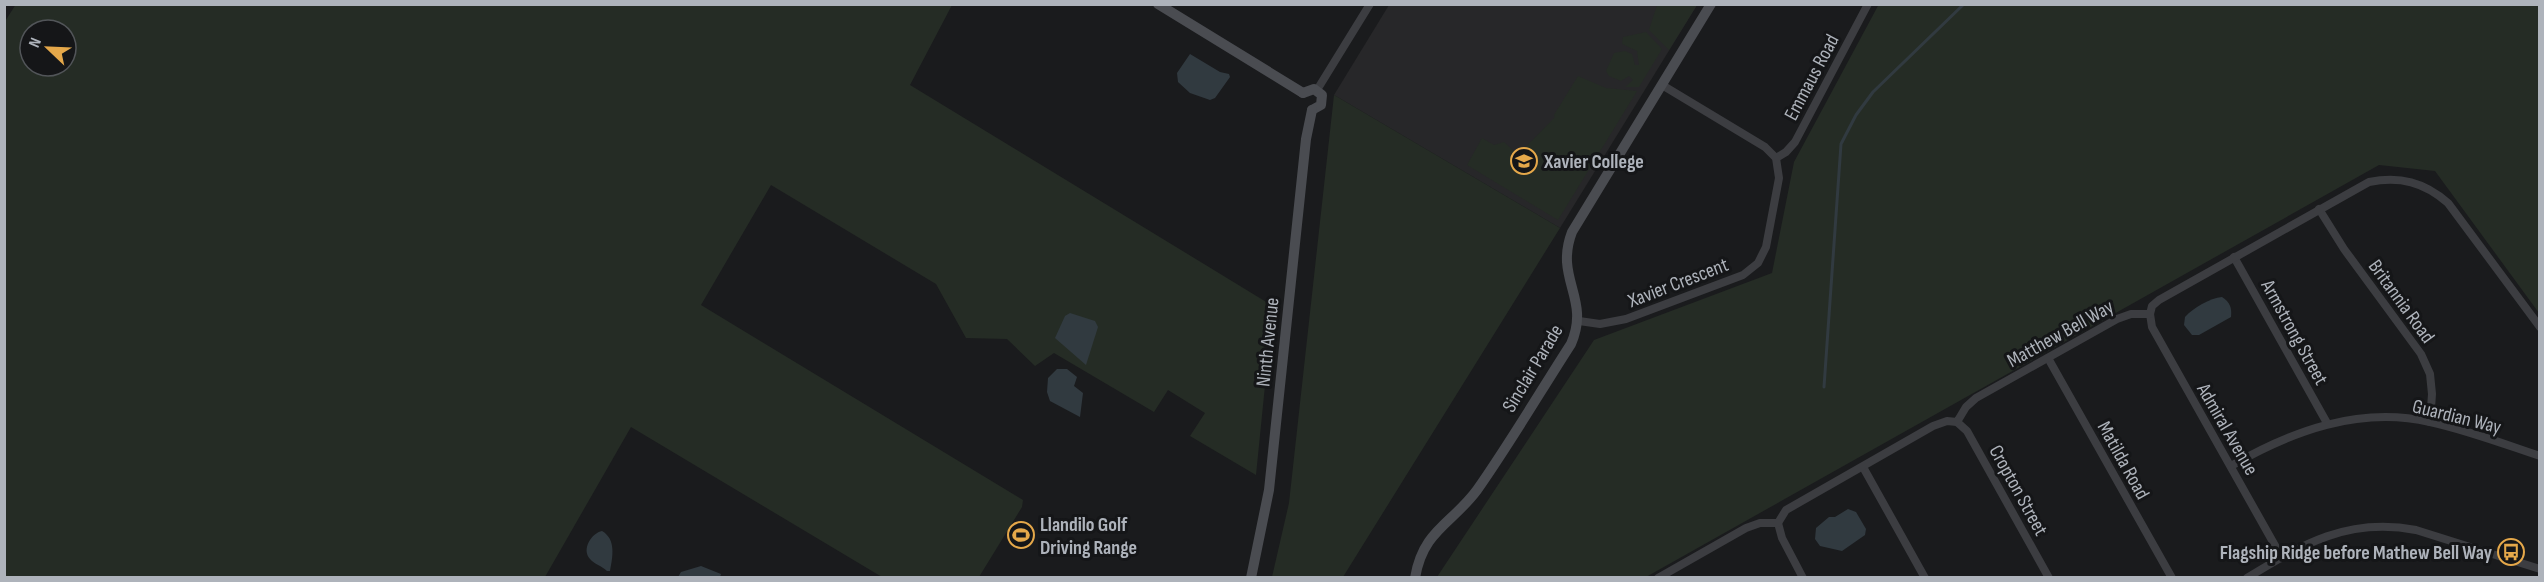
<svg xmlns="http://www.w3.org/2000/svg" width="2544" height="582" viewBox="0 0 2544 582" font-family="'Sofia Sans Condensed',sans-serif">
<rect width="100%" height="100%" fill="#1a1b1d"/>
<polygon fill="#272729" points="1389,5 1697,5 1560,228 1334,95"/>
<g fill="#252c25" fill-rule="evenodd">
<path d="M16 4 952 5 910 85 1273 306 1256 475 1190 436 1205 413 1168 390 1154 412 1054 353 1035 366 1007 339 966 338 936 284 771 185 701 305 1023 500 1022 507 979 577H882L631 427 545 577H5L4 23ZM30 30H66V66H30Z"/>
<polygon points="1879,4 2539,5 2539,313 2435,171 2379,165 1646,577 1437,577 1594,340 1772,273 1794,162"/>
<polygon points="1657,5 1697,5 1669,50 1649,30"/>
<polygon points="1646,32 1662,49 1639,87 1625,87 1633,80 1629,76 1621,81 1609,76 1606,71 1614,53 1625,51 1632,54 1635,65 1639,65 1637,51 1622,44 1623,37"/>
<polygon points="1578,76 1606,88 1637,91 1558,220 1467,165 1482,138 1494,145 1504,142 1518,155 1555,117 1554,115"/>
<polygon points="1334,95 1560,228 1343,577 1272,577 1289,503"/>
</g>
<g fill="#313a40">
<polygon points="1190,54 1220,72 1229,74 1230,77 1215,98 1210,100 1190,93 1178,82 1177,73"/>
<path d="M2222 297C2230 302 2232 308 2231 317L2199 335H2192L2184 325 2185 317C2193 308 2210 298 2222 297Z"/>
<polygon points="1070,313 1095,321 1098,327 1086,365 1055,338 1065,316"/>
<polygon points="1057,369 1067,369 1077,377 1074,386 1083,393 1080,417 1050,401 1047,392 1048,378"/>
<polygon points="1848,509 1856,512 1866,529 1865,535 1842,551 1820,546 1815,539 1816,528 1829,517 1835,517"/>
<path d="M602 531C616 539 613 556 610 571H607C602 566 594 564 590 559 581 549 592 533 602 531Z"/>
<polygon points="701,566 721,574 720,577 678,577 681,572"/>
</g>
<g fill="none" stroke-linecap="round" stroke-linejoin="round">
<polyline stroke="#313a40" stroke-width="3" points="1824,387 1841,144 1856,115 1873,92 1964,4"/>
<g stroke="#3c3d41" stroke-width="8">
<polyline points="1317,90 1370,4"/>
<polyline points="1776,158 1786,152 1795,142 1868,4"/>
<polyline points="2319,209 2344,249 2421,354 2430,374 2432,394 2430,422"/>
<polyline points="2234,257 2327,423"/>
<polyline points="2150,314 2152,327 2282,558"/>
<polyline points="1579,321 1600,324 1626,319 1743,275 1758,263 1766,247 1779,178 1776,158 1765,147 1662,85"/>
<polyline points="2048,358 2172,578"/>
<polyline points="1957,422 1967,431 2049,578"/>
<path d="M2231 466C2292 431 2359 406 2430 422 2467 430 2504 444 2540 456"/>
<polyline points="1863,467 1925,578"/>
<polyline points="1778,523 1782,538 1803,578"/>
<path d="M1658 578 1746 528 1760 523H1778L1786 510 1933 426 1947 421 1957 422 1966 407 1976 398 2117 319 2131 314H2150L2152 306 2159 300 2369 182C2400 176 2424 182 2448 203L2540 327"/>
<path d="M2247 578C2303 544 2348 517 2416 530L2540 569"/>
</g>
<g stroke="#4a4c51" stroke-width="10">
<polyline points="1158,4 1303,93"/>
<polyline points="1303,93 1314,89 1322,95 1321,105 1312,110"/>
<polyline points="1251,578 1269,490 1306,139 1312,110"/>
<path d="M1415 578C1423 530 1452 524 1477 490 1510 443 1540 392 1571 344 1591 298 1554 279 1572 232L1711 4"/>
</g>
</g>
<defs>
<symbol id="school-ring" viewBox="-11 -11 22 22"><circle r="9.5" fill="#151618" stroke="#e5a84a" stroke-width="1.5"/><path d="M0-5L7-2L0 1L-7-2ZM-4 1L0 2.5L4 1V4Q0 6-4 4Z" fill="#e5a84a"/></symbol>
<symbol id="stadium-ring" viewBox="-11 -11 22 22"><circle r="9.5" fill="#151618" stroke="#e5a84a" stroke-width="1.5"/><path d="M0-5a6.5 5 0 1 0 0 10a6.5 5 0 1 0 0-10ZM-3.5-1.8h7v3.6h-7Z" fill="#e5a84a"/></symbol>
<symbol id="bus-ring" viewBox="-11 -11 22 22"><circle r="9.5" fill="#151618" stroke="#e5a84a" stroke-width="1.5"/><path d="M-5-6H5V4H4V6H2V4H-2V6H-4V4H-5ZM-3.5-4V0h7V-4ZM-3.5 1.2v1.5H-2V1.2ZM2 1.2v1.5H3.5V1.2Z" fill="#e5a84a"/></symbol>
</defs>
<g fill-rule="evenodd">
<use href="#school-ring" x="1509" y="146" width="30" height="30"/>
<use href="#stadium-ring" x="1006" y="520" width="30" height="30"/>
<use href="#bus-ring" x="2496" y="537" width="30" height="30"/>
</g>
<g text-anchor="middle" stroke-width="6" stroke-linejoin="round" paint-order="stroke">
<g font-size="20" fill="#aeb3bb" stroke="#151618">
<text transform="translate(1811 77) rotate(-62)" y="7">Emmaus Road</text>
<text transform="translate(1678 282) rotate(-21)" y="7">Xavier Crescent</text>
<text transform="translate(2402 301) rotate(54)" y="7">Britannia Road</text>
<text transform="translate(2295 332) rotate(61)" y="7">Armstrong Street</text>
<text transform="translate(2060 333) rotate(-29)" y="7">Matthew Bell Way</text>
<text transform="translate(1267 342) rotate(-84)" y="7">Ninth Avenue</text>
<text transform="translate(1532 368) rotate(-59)" y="7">Sinclair Parade</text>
<text transform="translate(2457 416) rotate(14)" y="7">Guardian Way</text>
<text transform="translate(2228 429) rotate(60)" y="7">Admiral Avenue</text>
<text transform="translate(2124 460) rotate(61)" y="7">Matilda Road</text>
<text transform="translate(2019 490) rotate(61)" y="7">Cropton Street</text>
</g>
<g font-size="20" font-weight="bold" fill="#aeb3bb" stroke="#151618" text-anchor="start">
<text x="1544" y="168">Xavier College</text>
<text x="1040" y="531">Llandilo Golf<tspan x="1040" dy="23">Driving Range</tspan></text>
<text x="2492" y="559" text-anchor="end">Flagship Ridge before Mathew Bell Way</text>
</g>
</g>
<rect width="2544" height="582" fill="none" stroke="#aeb3bb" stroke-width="12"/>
<g transform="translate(48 48) rotate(293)"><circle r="28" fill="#151618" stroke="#525559" stroke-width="1.5"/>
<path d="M0-4.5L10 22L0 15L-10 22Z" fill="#e5a84a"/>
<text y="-9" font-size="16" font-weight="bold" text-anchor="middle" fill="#aeb3bb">N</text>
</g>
</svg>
